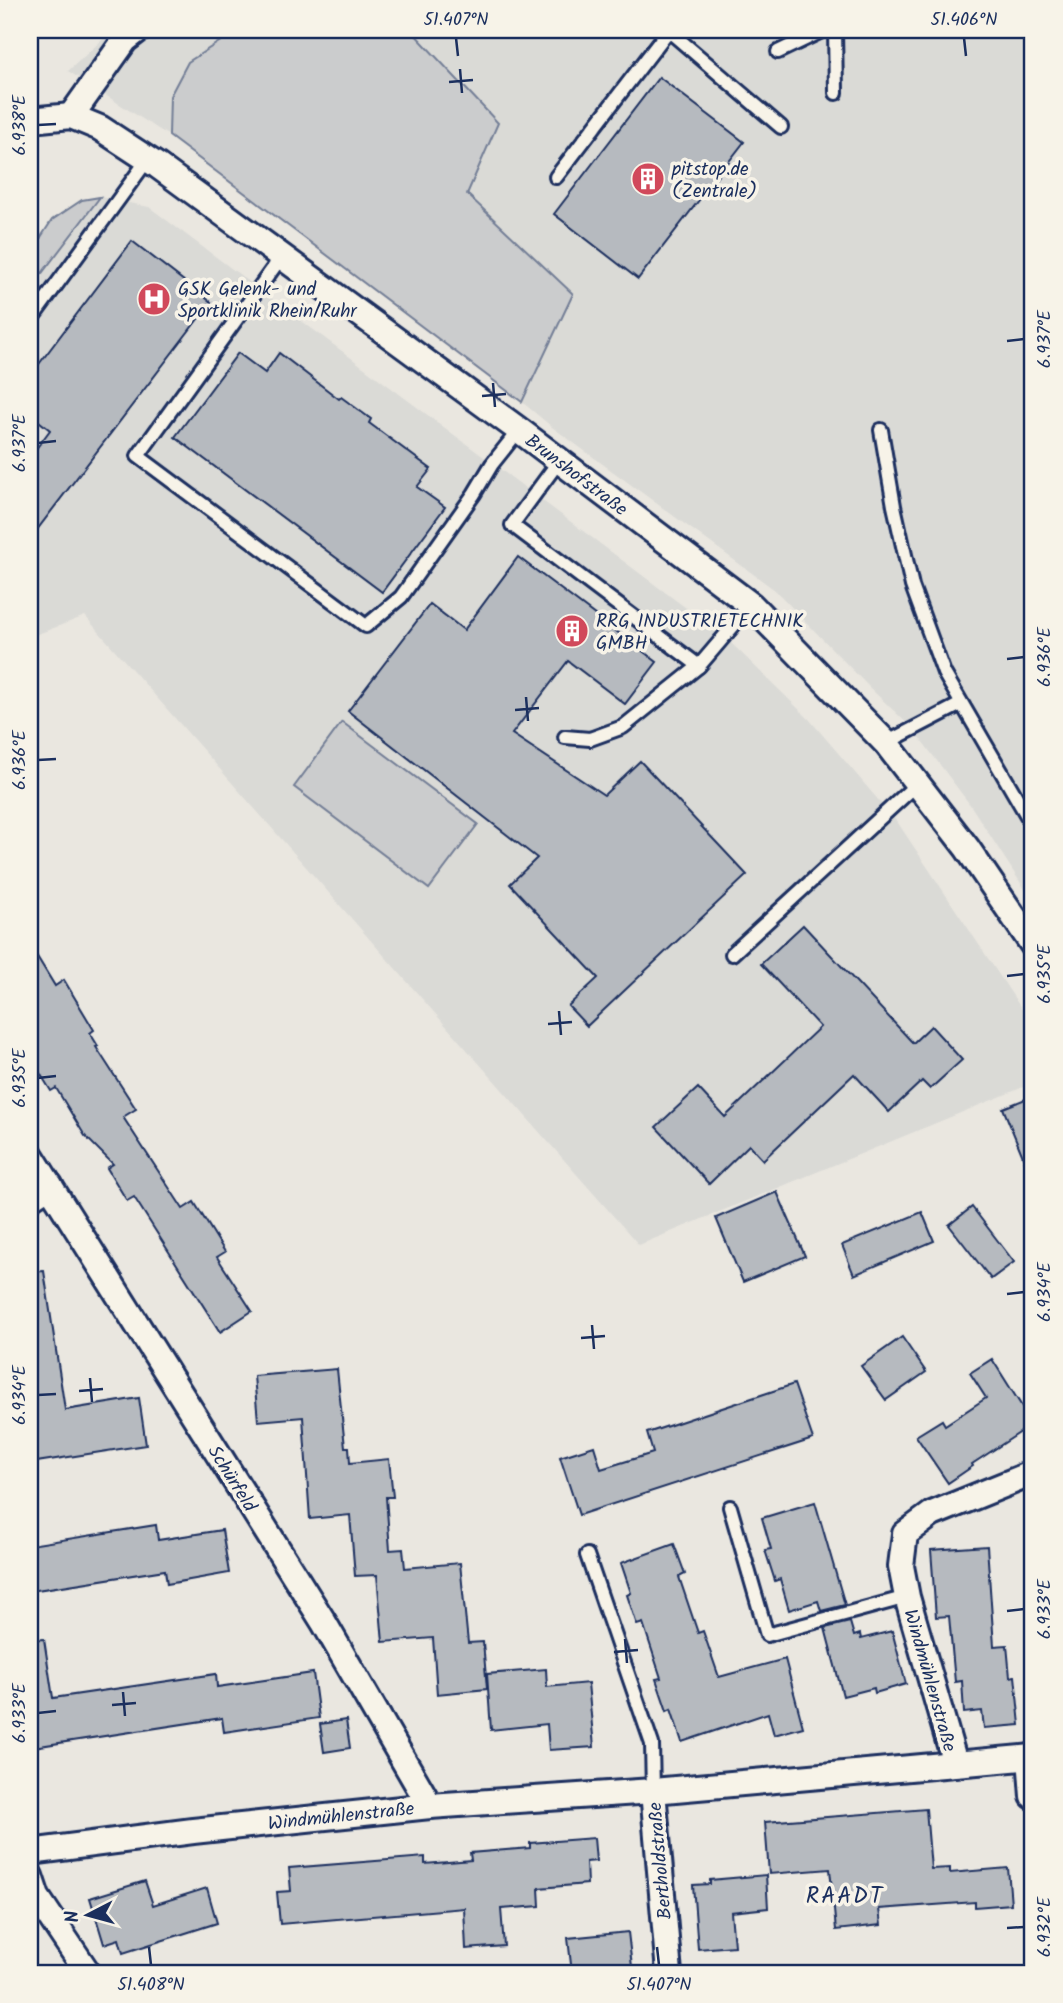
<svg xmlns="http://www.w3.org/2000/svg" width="1063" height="2003" viewBox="0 0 1063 2003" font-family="Kalam,sans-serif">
<rect width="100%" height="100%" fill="#eae7e0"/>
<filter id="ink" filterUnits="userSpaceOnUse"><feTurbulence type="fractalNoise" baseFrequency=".0143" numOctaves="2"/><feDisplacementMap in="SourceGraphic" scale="14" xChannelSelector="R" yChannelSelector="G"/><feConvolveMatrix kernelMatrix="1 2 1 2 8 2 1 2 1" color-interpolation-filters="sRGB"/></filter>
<g filter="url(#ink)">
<g fill="#dadad6">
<polygon points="113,30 1033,30 1033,902 971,806 913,729 871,689 775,590 552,427 522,402 169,136 68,71"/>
<polygon points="100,197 149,207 725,637 809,719 898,823 1033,1026 1033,1083 639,1245 85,616 30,637 30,289"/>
</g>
<g fill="#cbcccd" stroke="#737e96" stroke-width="2">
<polygon points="238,30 411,30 498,123 467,194 573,294 522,402 169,136 170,96 188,62"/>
<polygon points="100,197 30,289 30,263 41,237 52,220 82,200"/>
<polygon points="342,722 478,824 429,889 294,787"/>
</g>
<g fill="#b6babf" stroke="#1b2f5e" stroke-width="2">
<polygon points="659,77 744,142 638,279 554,214"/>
<polygon points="132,241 211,302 30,539 30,457 50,430 30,414 30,376"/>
<polygon points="238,353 265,373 279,353 339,399 341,397 371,419 369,423 431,469 417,487 445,507 382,592 175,437"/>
<polygon points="518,557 657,662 625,704 568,661 512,734 604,795 640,761 747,875 587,1026 568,1006 598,978 510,884 537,858 348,711 430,604 464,630"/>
<polygon points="803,925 913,1043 931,1026 962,1060 930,1089 922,1081 889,1112 854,1074 763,1160 749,1145 709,1184 656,1127 698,1088 725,1117 820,1027 761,964"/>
<polygon points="30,945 55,986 64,980 94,1030 90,1033 98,1046 96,1047 136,1109 123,1117 183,1209 194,1202 225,1252 217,1257 252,1311 220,1332 134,1197 127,1201 107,1168 113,1164 85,1136 56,1088 51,1091 30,1057"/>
<polygon points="1033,1096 1033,1181 1003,1108"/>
<polygon points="777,1192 805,1256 743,1282 716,1218"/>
<polygon points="972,1207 1014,1262 991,1279 949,1225"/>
<polygon points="922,1212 934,1241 854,1275 842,1245"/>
<polygon points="44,1271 65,1410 139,1398 146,1445 30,1463 30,1272"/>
<polygon points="902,1337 926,1372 886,1400 861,1366"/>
<polygon points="992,1359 1033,1424 972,1464 973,1466 948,1483 916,1436 942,1420 945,1425 986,1398 970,1373"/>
<polygon points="337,1369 345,1447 349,1447 350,1463 389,1459 393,1497 386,1497 390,1550 403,1549 405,1568 460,1563 468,1643 483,1642 487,1689 437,1694 433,1638 383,1642 377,1575 355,1576 350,1515 310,1519 303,1417 258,1421 254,1376"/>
<polygon points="794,1384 813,1439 579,1515 560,1457 594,1446 601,1469 653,1453 647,1433"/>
<polygon points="815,1502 845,1605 821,1611 818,1601 789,1610 780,1579 775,1581 765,1550 771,1549 762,1518"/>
<polygon points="156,1525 158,1540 222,1530 229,1573 167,1584 165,1570 30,1591 30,1545"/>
<polygon points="674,1544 685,1574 679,1577 698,1633 703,1631 719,1677 785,1659 803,1727 774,1735 768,1713 682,1742 671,1709 667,1711 656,1679 661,1678 643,1623 637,1625 627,1595 631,1593 621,1563"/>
<polygon points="987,1546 994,1646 1007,1645 1010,1677 1015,1676 1020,1725 984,1728 982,1711 964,1713 962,1681 955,1682 949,1616 936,1617 931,1550"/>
<polygon points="850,1622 854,1636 860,1634 861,1639 892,1631 906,1684 875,1693 874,1688 843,1696 825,1628"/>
<polygon points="44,1639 53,1698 216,1674 217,1687 313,1673 319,1718 224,1732 222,1718 33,1747 30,1723 30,1640"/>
<polygon points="546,1669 547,1687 588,1683 594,1747 549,1750 547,1724 491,1730 487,1674"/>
<polygon points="346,1720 350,1748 324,1752 320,1724"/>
<polygon points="926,1809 931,1869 950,1868 950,1873 1008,1868 1011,1904 975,1907 975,1902 879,1909 881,1925 836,1930 830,1869 769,1874 765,1822"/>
<polygon points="594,1838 596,1861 586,1862 587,1884 539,1888 540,1906 501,1909 504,1946 466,1949 464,1908 280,1924 277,1892 291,1891 289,1868 425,1857 425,1864 471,1860 470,1853 530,1848 530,1843"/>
<polygon points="766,1875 768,1908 731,1912 734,1946 698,1949 693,1885 710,1884 710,1880"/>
<polygon points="145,1881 153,1905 207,1888 217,1923 123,1953 119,1939 104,1944 90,1898"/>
<polygon points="628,1932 632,1967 599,1971 599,1973 572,1973 568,1938"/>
</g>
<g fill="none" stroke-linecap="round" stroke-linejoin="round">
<defs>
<g id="lane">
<polyline points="668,30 781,127"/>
<polyline points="835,30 836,93"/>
<polyline points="778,52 824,30"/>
<polyline points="556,177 668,31"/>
<polyline points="282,256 138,456 366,626 401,597 474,494 492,464 519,430"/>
<polyline points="30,321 148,159"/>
<polyline points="881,430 894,506 912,586 944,673 1033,826"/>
<polyline points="559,461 512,525 699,666 751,605"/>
<polyline points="565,737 590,739 623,727 699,666"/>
<polyline points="886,743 961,704"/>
<polyline points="732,954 917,784"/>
<polyline points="730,1507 767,1635 907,1597"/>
<polyline points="587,1555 652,1744 653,1791"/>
</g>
<g id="street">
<polyline points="71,116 125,40 138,30"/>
<polyline points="30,120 71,116 100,128 158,166 519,430 751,605 886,743 967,848 1033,945"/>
<polyline points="30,1154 323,1621 430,1806"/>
<polyline points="30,1198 50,1185"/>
<polyline points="1030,1757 1033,1796"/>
<polyline points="955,1763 907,1597 901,1566 905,1534 932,1514 1033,1473"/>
<polyline points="653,1791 669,1973"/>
<polyline points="30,1852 193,1831 430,1806 653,1791 1033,1757"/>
<polyline points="30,1876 37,1897 88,1973"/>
</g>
</defs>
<use href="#lane" stroke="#1b2f5e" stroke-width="18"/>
<use href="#street" stroke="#1b2f5e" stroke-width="30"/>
<use href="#lane" stroke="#f7f3e8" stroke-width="12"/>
<use href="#street" stroke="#f7f3e8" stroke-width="24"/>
</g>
</g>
<path fill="none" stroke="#1b2f5e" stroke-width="2.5" d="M456 38 458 56M964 38 966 56M460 69 462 93M449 82 473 80M38 125 56 124M1007 341 1024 339M493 383 495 407M482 396 506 394M38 443 56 441M1007 659 1024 657M526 697 528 721M515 710 539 708M38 760 56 759M1007 976 1024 974M559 1011 561 1035M548 1024 572 1022M38 1078 56 1076M1007 1294 1024 1292M592 1325 594 1349M581 1338 605 1336M90 1378 92 1402M79 1391 103 1389M38 1395 56 1394M1007 1611 1024 1609M625 1639 627 1663M614 1652 638 1650M123 1692 125 1716M112 1705 136 1703M38 1713 56 1711M1007 1928 1024 1927M149 1947 151 1965M657 1947 659 1965"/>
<defs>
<symbol id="building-disc" viewBox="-11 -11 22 22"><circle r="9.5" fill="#d1495b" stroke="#f7f3e8"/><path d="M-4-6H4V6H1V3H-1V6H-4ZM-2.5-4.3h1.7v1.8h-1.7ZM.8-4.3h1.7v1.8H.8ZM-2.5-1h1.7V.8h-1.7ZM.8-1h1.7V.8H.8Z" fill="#fff"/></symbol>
<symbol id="hospital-disc" viewBox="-11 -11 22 22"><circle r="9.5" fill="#d1495b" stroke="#f7f3e8"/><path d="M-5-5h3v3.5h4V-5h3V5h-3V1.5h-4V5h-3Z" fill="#fff"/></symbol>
</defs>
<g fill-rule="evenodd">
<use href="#building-disc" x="629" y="160" width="38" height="38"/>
<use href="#hospital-disc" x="135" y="280" width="38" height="38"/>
<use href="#building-disc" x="553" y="612" width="38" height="38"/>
</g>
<g text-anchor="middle" stroke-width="7" stroke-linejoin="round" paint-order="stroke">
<g font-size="19" fill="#1b2f5e" stroke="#f7f3e8" text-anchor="start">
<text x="672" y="175">pitstop.de<tspan x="672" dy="22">(Zentrale)</tspan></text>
<text x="178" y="295">GSK Gelenk- und<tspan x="178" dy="22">Sportklinik Rhein/Ruhr</tspan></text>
<text x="596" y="627">RRG INDUSTRIETECHNIK<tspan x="596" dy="22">GMBH</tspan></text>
</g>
<g font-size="19" fill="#1b2f5e" stroke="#f7f3e8">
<text transform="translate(577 474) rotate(37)" y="7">Brunshofstraße</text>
<text transform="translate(233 1478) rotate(58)" y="7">Schürfeld</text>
<text transform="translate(931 1680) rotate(74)" y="7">Windmühlenstraße</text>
<text transform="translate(341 1815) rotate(-6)" y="7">Windmühlenstraße</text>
<text transform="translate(659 1861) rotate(-95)" y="7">Bertholdstraße</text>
</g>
<g font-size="23" letter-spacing="2" fill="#1b2f5e" stroke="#f7f3e8">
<text x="845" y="1903">RAADT</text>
</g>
</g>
<rect width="1063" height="2003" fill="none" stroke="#f7f3e8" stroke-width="77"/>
<g transform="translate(88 1915) rotate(264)" stroke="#f7f3e8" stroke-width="5" paint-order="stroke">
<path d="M0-5L12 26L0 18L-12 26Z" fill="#1b2f5e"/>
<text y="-10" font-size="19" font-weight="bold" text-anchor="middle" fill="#1b2f5e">N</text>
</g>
<rect x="38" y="38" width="986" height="1927" fill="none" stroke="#1b2f5e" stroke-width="2.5"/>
<g font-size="18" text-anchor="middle" fill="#1b2f5e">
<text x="456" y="25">51.407°N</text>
<text x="964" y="25">51.406°N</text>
<text transform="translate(19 125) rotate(-90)" y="6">6.938°E</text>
<text transform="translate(1044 339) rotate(-90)" y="6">6.937°E</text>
<text transform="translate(19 443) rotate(-90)" y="6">6.937°E</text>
<text transform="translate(1044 657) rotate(-90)" y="6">6.936°E</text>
<text transform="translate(19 760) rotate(-90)" y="6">6.936°E</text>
<text transform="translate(1044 974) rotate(-90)" y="6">6.935°E</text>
<text transform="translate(19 1078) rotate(-90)" y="6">6.935°E</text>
<text transform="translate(1044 1292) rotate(-90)" y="6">6.934°E</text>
<text transform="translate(19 1395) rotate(-90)" y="6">6.934°E</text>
<text transform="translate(1044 1609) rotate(-90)" y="6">6.933°E</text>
<text transform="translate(19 1713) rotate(-90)" y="6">6.933°E</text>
<text transform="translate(1044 1927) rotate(-90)" y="6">6.932°E</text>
<text x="151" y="1990">51.408°N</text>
<text x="659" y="1990">51.407°N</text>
</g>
</svg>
